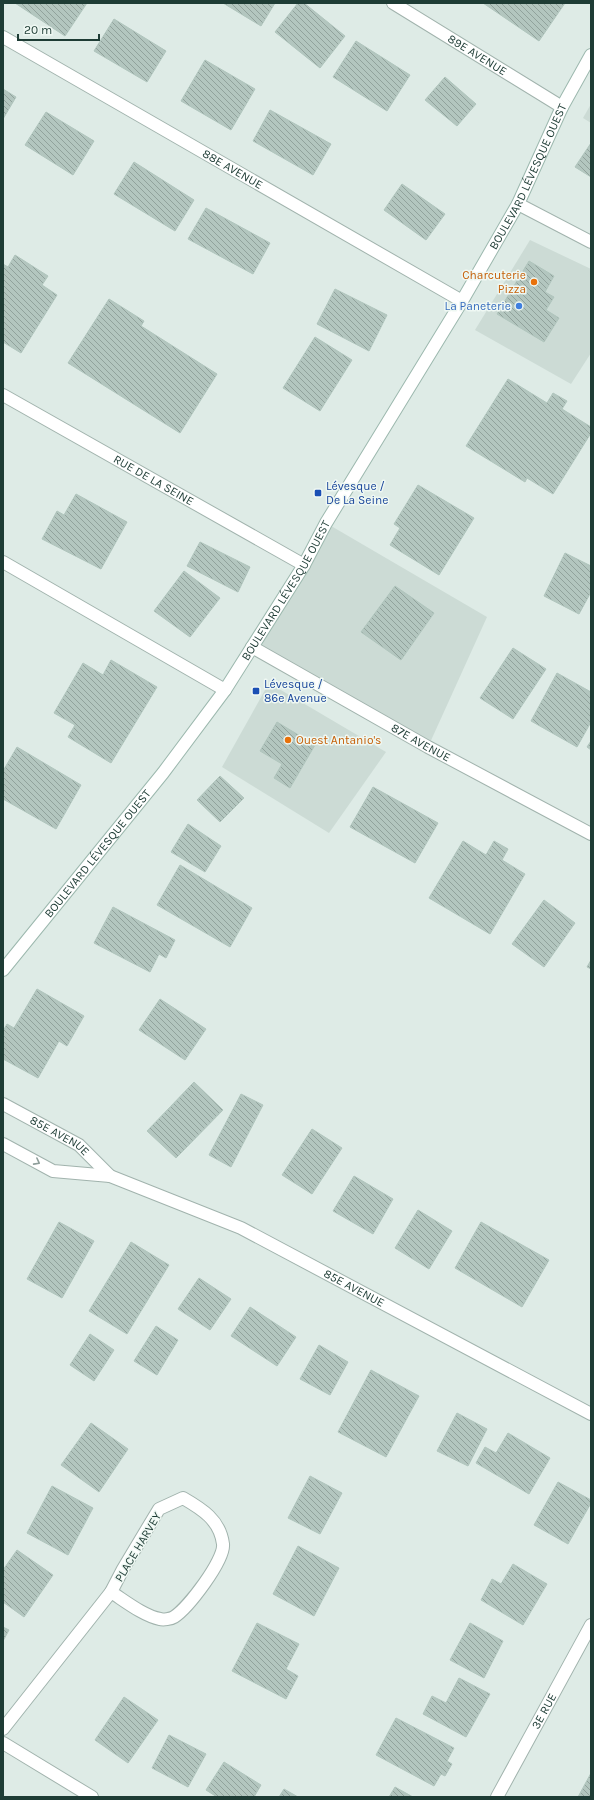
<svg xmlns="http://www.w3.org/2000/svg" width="594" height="1800" viewBox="0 0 594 1800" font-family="Karla,sans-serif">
<defs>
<pattern id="building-back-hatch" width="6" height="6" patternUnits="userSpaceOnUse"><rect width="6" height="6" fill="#b3c6bf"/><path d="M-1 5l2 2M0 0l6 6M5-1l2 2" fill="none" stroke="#91a29c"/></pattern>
</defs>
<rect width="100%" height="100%" fill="#deebe6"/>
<g fill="#ccdbd5">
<polygon points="591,104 591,123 583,118"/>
<polygon points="530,240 591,269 591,353 571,384 475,330"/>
<polygon points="326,523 487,617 428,747 252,647"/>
<polygon points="269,683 386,752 329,833 222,767"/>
</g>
<g fill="url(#building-back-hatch)" stroke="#b0c5bd">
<polygon points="15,3 87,3 65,36"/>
<polygon points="223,3 275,3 261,26"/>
<polygon points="298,3 304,3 345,36 320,68 275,32"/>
<polygon points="483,3 565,3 539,41"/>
<polygon points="114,19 166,51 147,82 94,51"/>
<polygon points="356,41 410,75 387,111 333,77"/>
<polygon points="205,60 255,89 231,130 181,101"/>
<polygon points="445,77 476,104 457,126 425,100"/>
<polygon points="3,89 16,97 3,119"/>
<polygon points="270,110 331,144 313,175 253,141"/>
<polygon points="46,112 94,141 73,175 25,145"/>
<polygon points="591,143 591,177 575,167"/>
<polygon points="134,162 194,200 175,231 114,194"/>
<polygon points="402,184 445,214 426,240 384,210"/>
<polygon points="206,208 270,243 253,274 188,239"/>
<polygon points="15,255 48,276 42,285 57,295 21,353 3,342 3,264 8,267"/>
<polygon points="529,261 554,276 545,292 554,297 546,310 559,318 544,342 497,314"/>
<polygon points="335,289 387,315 369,351 317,324"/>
<polygon points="109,299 144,321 141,326 217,374 180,433 68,363"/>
<polygon points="315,337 352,360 320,411 283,388"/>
<polygon points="508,379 547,403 553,393 567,401 562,409 591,427 591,433 553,494 527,478 525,482 466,446"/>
<polygon points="418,485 474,518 439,575 390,545 400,528 394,524"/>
<polygon points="76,494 127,522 101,569 42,539 57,511 64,515"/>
<polygon points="200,542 250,567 238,592 187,566"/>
<polygon points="565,553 591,566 591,592 579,614 544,596"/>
<polygon points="184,571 220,598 190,637 154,611"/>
<polygon points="395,586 434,613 401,660 361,632"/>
<polygon points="513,648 546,669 513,719 480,698"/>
<polygon points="111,660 157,687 111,763 68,737 75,725 54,713 83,663 103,675"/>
<polygon points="557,673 591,692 591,722 577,747 531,721"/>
<polygon points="277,722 315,745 290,788 274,778 282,764 260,751"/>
<polygon points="591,741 591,750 587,747"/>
<polygon points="17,747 81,785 56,829 3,799 3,771"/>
<polygon points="220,776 244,798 220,822 197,800"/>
<polygon points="373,787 438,823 415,863 350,827"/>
<polygon points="188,824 221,846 205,872 171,852"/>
<polygon points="463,841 486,855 494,841 508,849 502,860 525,874 490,934 429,898"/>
<polygon points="180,865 252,908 230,947 157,905"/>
<polygon points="544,900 575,923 544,967 512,944"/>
<polygon points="113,907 175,940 166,958 159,954 150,972 94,943"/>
<polygon points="591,960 591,969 587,967"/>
<polygon points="37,989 84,1016 67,1046 59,1041 38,1078 3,1059 3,1031 7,1024 14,1028"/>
<polygon points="160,999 206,1029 185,1060 139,1030"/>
<polygon points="194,1082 223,1110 176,1158 147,1131"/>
<polygon points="241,1094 263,1105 231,1167 209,1155"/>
<polygon points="312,1129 342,1148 312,1194 282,1175"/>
<polygon points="354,1176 393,1199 373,1234 333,1211"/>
<polygon points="418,1210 452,1231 429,1269 395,1248"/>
<polygon points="59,1222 94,1241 62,1298 27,1279"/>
<polygon points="481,1222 549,1260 522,1307 455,1268"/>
<polygon points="131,1242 169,1265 127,1334 89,1311"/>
<polygon points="199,1278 231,1299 210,1330 178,1309"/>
<polygon points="250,1307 296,1337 277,1366 231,1336"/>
<polygon points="156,1326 178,1340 157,1375 134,1361"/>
<polygon points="90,1334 114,1350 94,1381 70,1365"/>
<polygon points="319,1345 348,1362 330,1395 300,1379"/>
<polygon points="371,1370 419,1396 386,1457 338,1432"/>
<polygon points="457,1413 487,1429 468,1466 437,1451"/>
<polygon points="91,1423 128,1449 99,1492 61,1465"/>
<polygon points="508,1433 550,1458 529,1494 476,1463 485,1447 496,1453"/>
<polygon points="310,1476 342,1493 320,1534 288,1518"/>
<polygon points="558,1482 591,1500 591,1503 568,1544 534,1525"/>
<polygon points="52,1486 93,1508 68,1555 27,1533"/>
<polygon points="298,1546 339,1568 314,1616 273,1594"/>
<polygon points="17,1550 53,1575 24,1617 3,1602 3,1570"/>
<polygon points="513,1564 547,1584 523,1625 481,1600 492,1579 501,1584"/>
<polygon points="257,1623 299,1644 286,1669 298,1676 286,1699 232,1671"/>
<polygon points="470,1623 503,1641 484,1678 450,1660"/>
<polygon points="3,1627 9,1630 3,1641"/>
<polygon points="459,1678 490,1694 466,1737 423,1714 432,1696 446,1703"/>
<polygon points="124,1697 158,1720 128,1763 95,1740"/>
<polygon points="396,1718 454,1748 447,1761 452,1764 445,1776 441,1774 434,1786 376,1755"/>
<polygon points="169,1735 206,1754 188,1787 152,1768"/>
<polygon points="224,1762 261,1785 254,1797 217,1797 206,1790"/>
<polygon points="591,1773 591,1797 578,1797"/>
<polygon points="395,1787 413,1797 389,1797"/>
<polygon points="284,1789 298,1797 279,1797"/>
</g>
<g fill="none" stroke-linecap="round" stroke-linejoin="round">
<defs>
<polyline id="lane" points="3,562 225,690"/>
<g id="street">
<path id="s1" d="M393 3 562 107"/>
<path id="s2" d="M3 37 462 301"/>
<polyline points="518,204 591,242"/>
<path id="s3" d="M3 395 304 565"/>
<path id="s4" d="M252 647 428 747 591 834"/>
<path id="s5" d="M3 1104 79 1145 110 1176"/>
<path id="s6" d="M3 1144 53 1171 110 1176 241 1228 591 1414"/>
<path d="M183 1498C202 1509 220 1520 223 1544 225 1560 188 1608 174 1617 171 1619 163 1620 160 1619 144 1616 125 1601 111 1592L123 1569 159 1509Z"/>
<polyline points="3,1729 111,1592"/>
<polyline points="3,1743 92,1797"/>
<path id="s7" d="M497 1797 591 1625"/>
</g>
<g id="secondary">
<path id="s8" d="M3 970 163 773 225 690 304 565 326 523 462 301 518 204 562 107 591 55"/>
</g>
</defs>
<use href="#lane" stroke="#a1b3ad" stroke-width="14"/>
<use href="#street" stroke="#a1b3ad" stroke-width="14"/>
<use href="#secondary" stroke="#9cb8ae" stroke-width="14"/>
<use href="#lane" stroke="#fff" stroke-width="12"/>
<use href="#street" stroke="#fff" stroke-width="12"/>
<use href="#secondary" stroke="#fff" stroke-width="12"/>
</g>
<defs><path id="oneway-chevron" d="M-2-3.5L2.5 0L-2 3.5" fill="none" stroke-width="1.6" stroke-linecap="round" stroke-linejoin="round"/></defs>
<use stroke="#8e9e9a" href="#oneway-chevron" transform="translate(37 1162) rotate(28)"/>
<g fill="#e8710a" stroke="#eff8f3" stroke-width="1.5">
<circle cx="534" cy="282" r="4"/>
<circle cx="288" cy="740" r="4"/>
</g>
<circle fill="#3f7fe0" stroke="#eff8f3" stroke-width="1.5" cx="519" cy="306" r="4"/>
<g fill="#1a4fb4" stroke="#eff8f3" stroke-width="1.5">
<rect x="314" y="489" width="8" height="8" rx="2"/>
<rect x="252" y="687" width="8" height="8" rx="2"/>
</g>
<g text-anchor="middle" stroke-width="3" stroke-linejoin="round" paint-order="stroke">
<g font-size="12" fill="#1e3c35" stroke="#eff8f3">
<text dy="4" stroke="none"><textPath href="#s1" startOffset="99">89E AVENUE</textPath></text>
<text dy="4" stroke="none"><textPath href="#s2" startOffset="265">88E AVENUE</textPath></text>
<text dy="4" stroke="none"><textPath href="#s8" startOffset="954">BOULEVARD LÉVESQUE OUEST</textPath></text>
<text dy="4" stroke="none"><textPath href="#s3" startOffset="173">RUE DE LA SEINE</textPath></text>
<text dy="4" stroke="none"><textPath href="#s8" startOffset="474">BOULEVARD LÉVESQUE OUEST</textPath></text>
<text dy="4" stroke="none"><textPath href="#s4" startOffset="194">87E AVENUE</textPath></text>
<text dy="4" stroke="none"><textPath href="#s8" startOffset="150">BOULEVARD LÉVESQUE OUEST</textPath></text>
<text dy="4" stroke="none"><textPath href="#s5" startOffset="65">85E AVENUE</textPath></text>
<text dy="4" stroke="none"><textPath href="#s6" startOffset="383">85E AVENUE</textPath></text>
<text transform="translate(138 1547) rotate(-59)" y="4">PLACE HARVEY</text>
<text dy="4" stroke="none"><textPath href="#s7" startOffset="98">3E RUE</textPath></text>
</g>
<g font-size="12" fill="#c56008" stroke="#eff8f3" text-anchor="end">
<text x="526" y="279">Charcuterie<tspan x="526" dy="14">Pizza</tspan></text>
<text x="296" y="744" text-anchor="start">Ouest Antanio's</text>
</g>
<g font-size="12" fill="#366cbe" stroke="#eff8f3" text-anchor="end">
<text x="511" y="310">La Paneterie</text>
</g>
<g font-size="12" fill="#164399" stroke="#eff8f3" text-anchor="start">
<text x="326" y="490">Lévesque /<tspan x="326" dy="14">De La Seine</tspan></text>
<text x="264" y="688">Lévesque /<tspan x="264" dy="14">86e Avenue</tspan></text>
</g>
</g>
<rect width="594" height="1800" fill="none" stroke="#1e3c35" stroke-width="8"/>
<path d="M18 34v6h81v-6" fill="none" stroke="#1e3c35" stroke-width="2"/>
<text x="24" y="34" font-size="12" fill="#1e3c35" stroke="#eff8f3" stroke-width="3" paint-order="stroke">20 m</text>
</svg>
